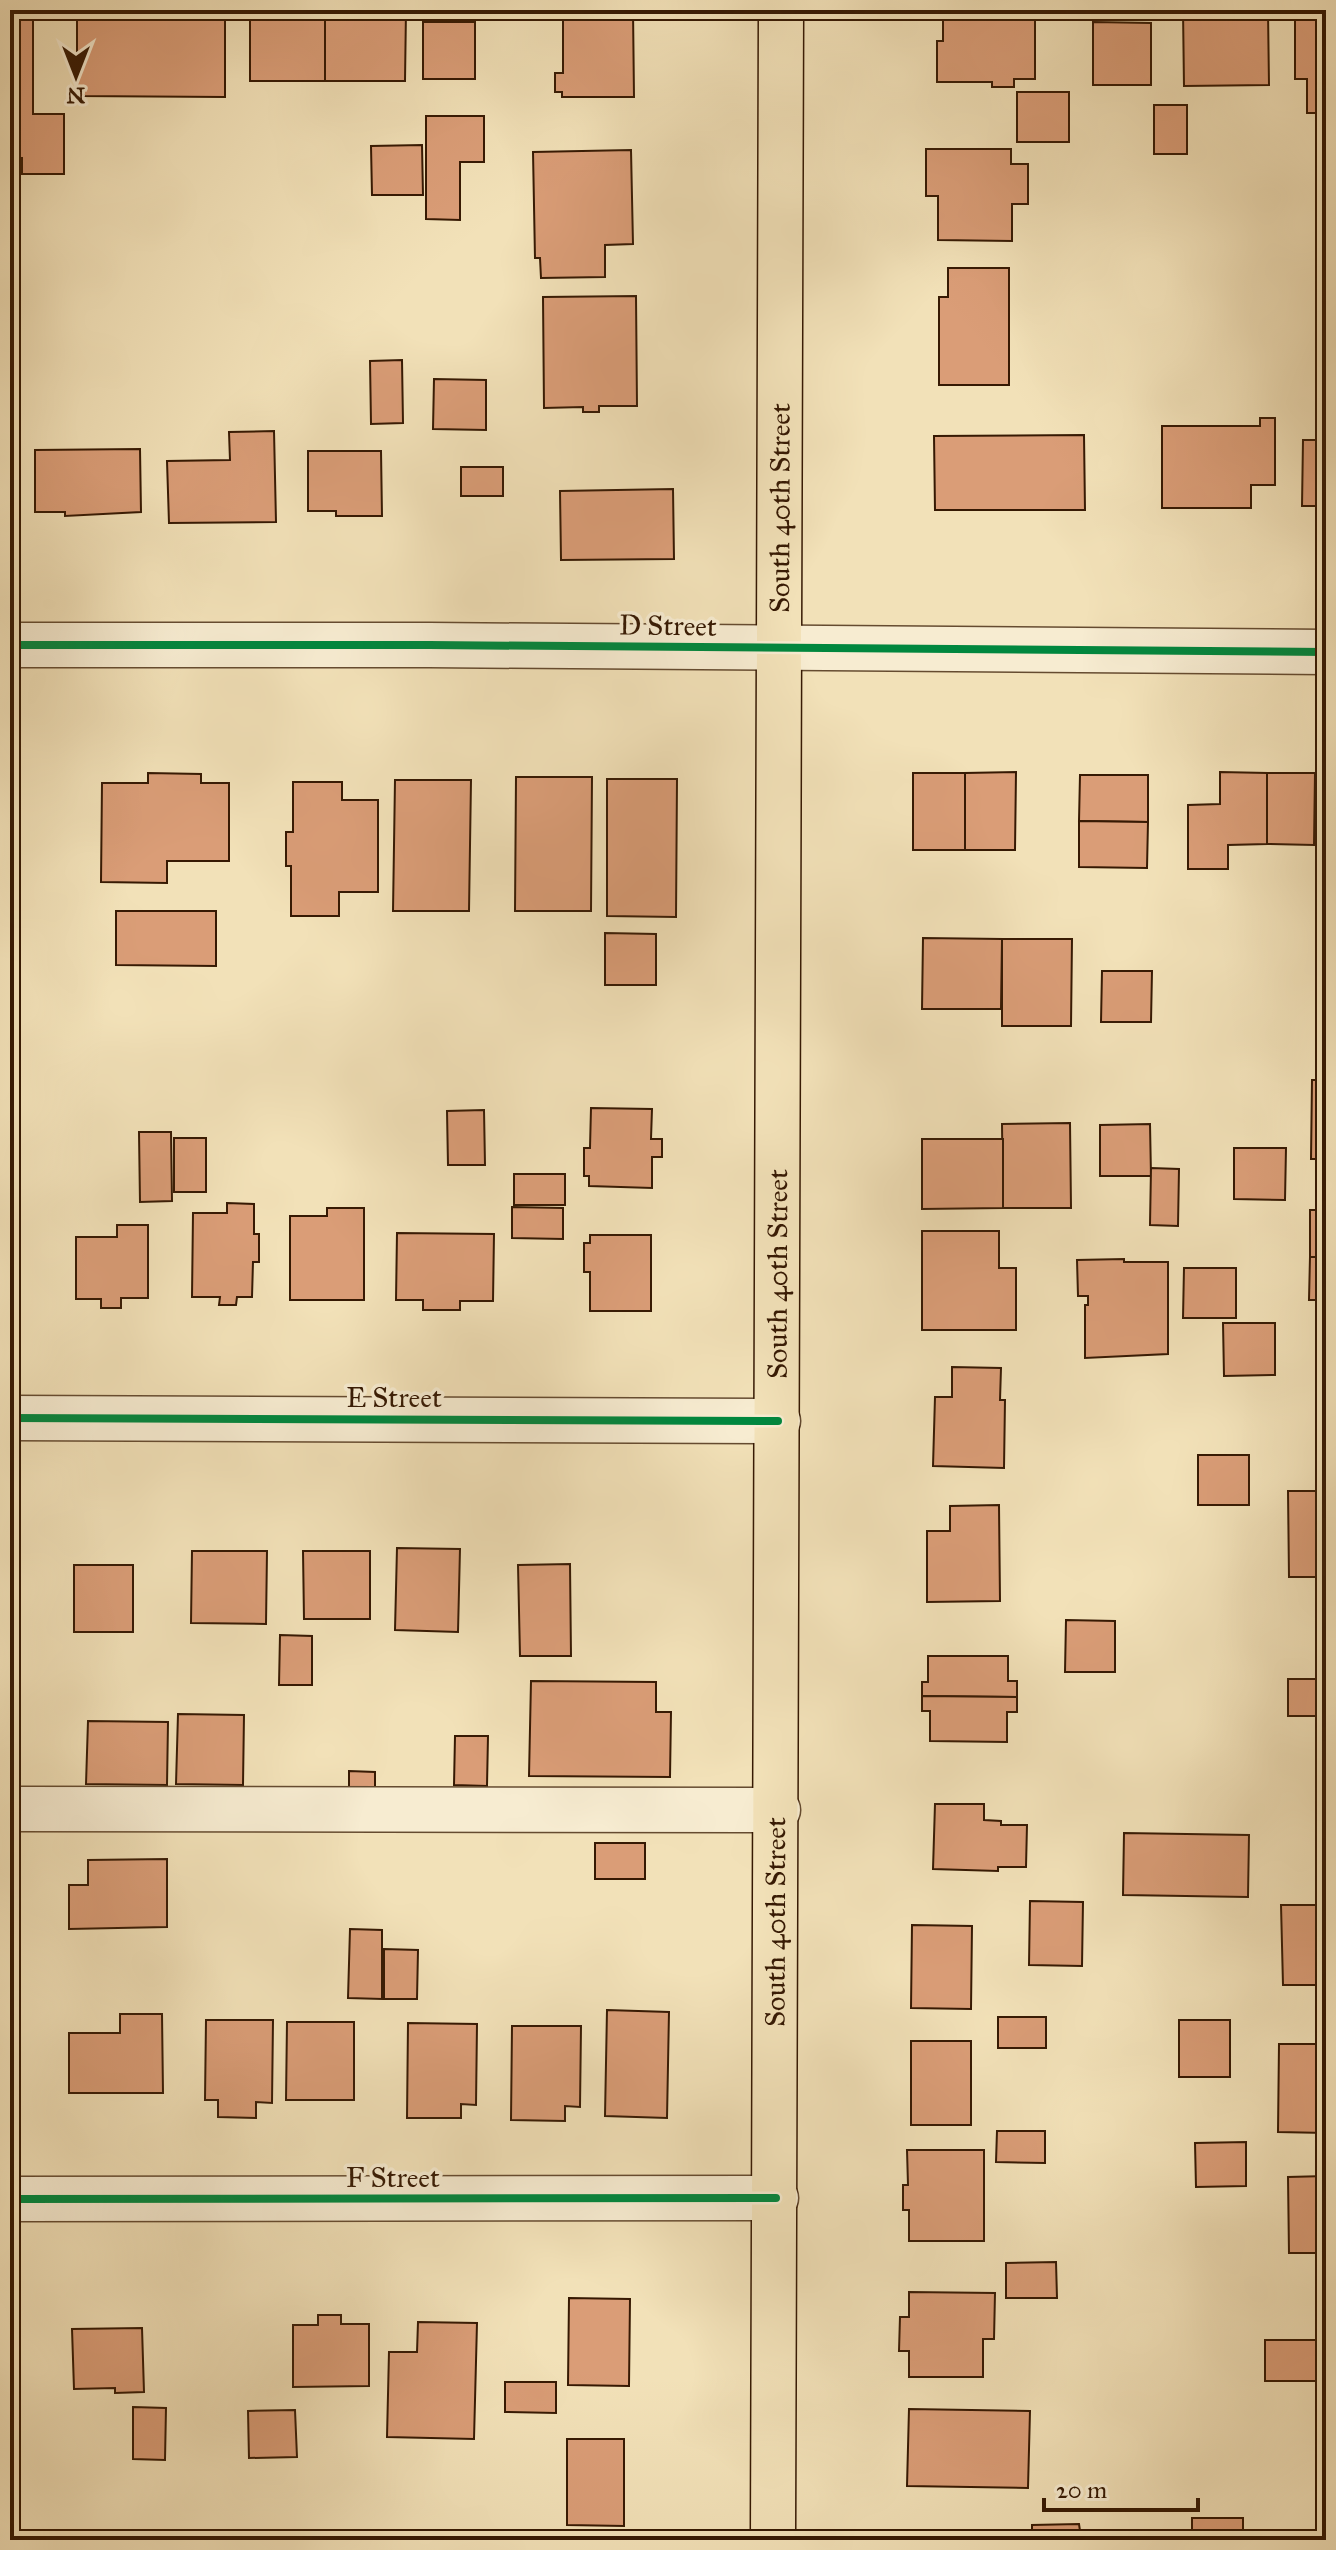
<svg xmlns="http://www.w3.org/2000/svg" width="1336" height="2550" viewBox="0 0 1336 2550" font-family="'IM FELL Great Primer',serif">
<rect width="100%" height="100%" fill="#f2e1b8"/>
<filter id="stains"><feTurbulence type="fractalNoise" baseFrequency=".0025" numOctaves="4"/><feColorMatrix values="0 0 0 0 .2 0 0 0 0 .09 0 0 0 0 .02 0 0 0 .5 -.17"/></filter>
<radialGradient id="worn" r=".72"><stop offset=".6" stop-color="#630" stop-opacity="0"/><stop offset="1" stop-color="#630" stop-opacity=".3"/></radialGradient>
<g fill="#da9d77" stroke="#361903" stroke-width="2">
<polygon points="10,10 33,10 33,114 64,114 64,174 22,174 22,158 10,158"/>
<polygon points="77,10 161,10 161,13 225,10 225,97 77,96"/>
<rect x="250" y="10" width="75" height="71"/>
<polygon points="325,10 406,10 405,81 325,81"/>
<polygon points="563,10 633,10 634,97 562,97 562,92 555,92 555,73 563,73"/>
<polygon points="943,10 1035,10 1035,79 1014,79 1014,87 992,87 992,82 937,82 937,41 943,41"/>
<polygon points="1183,10 1268,11 1269,85 1184,86"/>
<polygon points="1295,10 1326,10 1326,113 1307,113 1307,79 1295,79"/>
<rect x="423" y="22" width="52" height="57"/>
<polygon points="1093,22 1151,23 1151,85 1093,85"/>
<rect x="1017" y="92" width="52" height="50"/>
<rect x="1154" y="105" width="33" height="49"/>
<polygon points="426,116 484,116 484,162 460,162 460,220 426,219"/>
<polygon points="422,145 423,195 372,195 371,146"/>
<polygon points="926,149 1011,149 1011,164 1028,164 1028,204 1012,204 1012,241 938,240 938,196 926,196"/>
<polygon points="631,150 633,244 605,245 605,277 541,278 540,258 535,258 533,152"/>
<polygon points="948,268 1009,268 1009,385 939,385 939,297 948,297"/>
<polygon points="636,296 637,406 599,406 599,412 583,412 583,407 544,408 543,297"/>
<polygon points="402,360 403,423 371,424 370,361"/>
<polygon points="434,379 486,380 486,430 433,429"/>
<polygon points="1260,418 1275,418 1275,485 1251,485 1251,508 1162,508 1162,426 1260,426"/>
<polygon points="274,431 276,522 169,523 167,461 230,460 229,432"/>
<polygon points="1084,435 1085,510 935,510 934,436"/>
<polygon points="1303,440 1326,440 1326,506 1302,506"/>
<polygon points="140,449 141,512 65,516 65,512 35,512 35,450"/>
<polygon points="308,451 381,451 382,516 336,516 336,511 308,511"/>
<rect x="461" y="467" width="42" height="29"/>
<polygon points="673,489 674,559 561,560 560,491"/>
<polygon points="1016,772 1015,850 965,850 965,773"/>
<polygon points="1220,772 1267,773 1267,844 1228,845 1228,869 1188,869 1188,805 1220,804"/>
<polygon points="148,773 201,774 201,783 229,783 229,861 167,861 167,883 101,882 102,783 148,783"/>
<rect x="913" y="773" width="52" height="77"/>
<polygon points="1267,773 1315,773 1314,845 1267,844"/>
<polygon points="1080,775 1148,775 1148,822 1079,821"/>
<polygon points="516,777 592,777 591,911 515,911"/>
<polygon points="607,779 677,779 676,917 607,916"/>
<polygon points="395,780 471,780 469,911 393,911"/>
<polygon points="293,782 342,782 342,800 378,800 378,892 339,892 339,916 291,916 291,866 286,866 286,832 293,832"/>
<polygon points="1079,821 1148,822 1147,868 1079,867"/>
<polygon points="116,911 216,911 216,966 116,965"/>
<polygon points="605,933 656,934 656,985 605,985"/>
<polygon points="923,938 1002,939 1001,1009 922,1009"/>
<polygon points="1002,939 1072,939 1071,1026 1002,1026"/>
<polygon points="1102,971 1152,971 1151,1022 1101,1022"/>
<polygon points="1312,1080 1326,1080 1326,1159 1311,1159"/>
<polygon points="591,1108 652,1109 651,1139 662,1139 662,1157 652,1157 652,1188 589,1186 589,1176 584,1176 584,1148 590,1148"/>
<polygon points="484,1110 485,1165 448,1165 447,1111"/>
<polygon points="1070,1123 1071,1208 1003,1208 1002,1124"/>
<polygon points="1150,1124 1151,1176 1100,1176 1100,1125"/>
<polygon points="139,1132 171,1132 172,1201 140,1202"/>
<rect x="174" y="1138" width="32" height="54"/>
<polygon points="922,1139 1003,1139 1003,1208 922,1209"/>
<polygon points="1234,1148 1286,1148 1285,1200 1234,1199"/>
<polygon points="1151,1168 1179,1169 1178,1226 1150,1225"/>
<rect x="514" y="1174" width="51" height="31"/>
<polygon points="227,1203 254,1204 254,1234 259,1234 259,1262 253,1262 252,1297 237,1297 236,1305 219,1305 220,1297 192,1297 193,1213 227,1213"/>
<polygon points="512,1207 563,1208 563,1239 512,1238"/>
<polygon points="327,1208 364,1208 364,1300 290,1300 290,1216 327,1216"/>
<rect x="1310" y="1210" width="16" height="47"/>
<polygon points="117,1225 148,1225 148,1298 121,1298 121,1308 101,1308 101,1299 76,1299 76,1237 117,1237"/>
<polygon points="922,1231 999,1231 999,1268 1016,1268 1016,1330 922,1330"/>
<polygon points="397,1233 494,1234 493,1301 460,1301 460,1310 423,1310 423,1300 396,1300"/>
<polygon points="590,1235 651,1235 651,1311 590,1311 590,1272 584,1272 584,1243 590,1243"/>
<polygon points="1310,1257 1326,1257 1326,1300 1309,1300"/>
<polygon points="1124,1259 1124,1262 1168,1262 1168,1354 1085,1358 1085,1305 1088,1305 1088,1296 1078,1296 1077,1260"/>
<polygon points="1184,1268 1236,1268 1236,1318 1183,1318"/>
<polygon points="1223,1323 1275,1323 1275,1375 1224,1376"/>
<polygon points="952,1367 1001,1368 1000,1400 1005,1400 1004,1468 933,1466 935,1397 952,1397"/>
<rect x="1198" y="1455" width="51" height="50"/>
<polygon points="1288,1491 1326,1491 1326,1577 1289,1577"/>
<polygon points="999,1505 1000,1601 927,1602 927,1531 950,1531 950,1506"/>
<polygon points="397,1548 460,1549 458,1632 395,1630"/>
<polygon points="192,1551 267,1551 266,1624 191,1623"/>
<polygon points="303,1551 370,1551 370,1619 304,1619"/>
<polygon points="570,1564 571,1656 520,1656 518,1565"/>
<rect x="74" y="1565" width="59" height="67"/>
<polygon points="1066,1620 1115,1621 1115,1672 1065,1672"/>
<polygon points="280,1635 312,1636 312,1685 279,1685"/>
<polygon points="928,1656 1008,1656 1008,1681 1017,1681 1017,1697 922,1696 922,1682 928,1682"/>
<rect x="1288" y="1679" width="38" height="37"/>
<polygon points="531,1681 656,1682 656,1712 671,1712 670,1777 529,1776"/>
<polygon points="922,1696 1017,1697 1017,1712 1007,1712 1007,1742 930,1741 930,1711 922,1711"/>
<polygon points="178,1714 244,1715 243,1785 176,1784"/>
<polygon points="88,1721 168,1722 167,1785 86,1784"/>
<polygon points="455,1736 488,1736 487,1786 454,1785"/>
<polygon points="349,1771 375,1772 375,1794 349,1794"/>
<polygon points="935,1804 984,1804 984,1820 1001,1821 1001,1825 1027,1825 1026,1867 998,1867 998,1871 933,1869"/>
<polygon points="1124,1833 1249,1835 1248,1897 1123,1895"/>
<rect x="595" y="1843" width="50" height="36"/>
<polygon points="167,1859 167,1927 69,1929 69,1885 88,1885 88,1860"/>
<polygon points="1030,1901 1083,1902 1082,1966 1029,1965"/>
<polygon points="1281,1905 1326,1905 1326,1985 1283,1985"/>
<polygon points="912,1925 972,1926 971,2009 911,2008"/>
<polygon points="350,1929 382,1930 382,1999 348,1998"/>
<polygon points="384,1949 418,1950 417,1999 384,1999"/>
<polygon points="607,2010 669,2012 667,2118 605,2116"/>
<polygon points="120,2014 162,2014 163,2093 69,2093 69,2033 120,2033"/>
<rect x="998" y="2017" width="48" height="31"/>
<polygon points="206,2020 273,2020 272,2103 256,2102 256,2118 218,2117 218,2100 205,2100"/>
<rect x="1179" y="2020" width="51" height="57"/>
<polygon points="287,2022 354,2022 354,2100 286,2100"/>
<polygon points="408,2023 477,2024 476,2105 461,2104 461,2118 407,2118"/>
<polygon points="512,2026 581,2026 580,2107 565,2106 565,2121 511,2120"/>
<rect x="911" y="2041" width="60" height="84"/>
<polygon points="1279,2044 1326,2044 1326,2133 1278,2132"/>
<polygon points="997,2131 1045,2131 1045,2163 996,2162"/>
<polygon points="1246,2142 1246,2186 1196,2187 1195,2143"/>
<polygon points="907,2150 984,2150 984,2241 909,2241 909,2210 903,2210 903,2185 908,2185"/>
<polygon points="1326,2176 1326,2253 1289,2253 1288,2177"/>
<polygon points="1056,2262 1057,2298 1006,2298 1006,2263"/>
<polygon points="909,2292 995,2293 994,2339 983,2339 983,2377 909,2377 909,2351 899,2351 900,2317 909,2317"/>
<polygon points="569,2298 630,2299 629,2386 568,2385"/>
<polygon points="318,2315 341,2315 341,2324 369,2324 369,2386 293,2387 293,2325 318,2325"/>
<polygon points="418,2322 477,2323 474,2439 387,2437 389,2352 417,2352"/>
<polygon points="142,2328 144,2392 115,2393 115,2388 74,2389 72,2329"/>
<rect x="1265" y="2340" width="51" height="41"/>
<polygon points="505,2382 556,2382 556,2413 505,2412"/>
<polygon points="133,2407 166,2408 165,2460 133,2459"/>
<polygon points="909,2409 1030,2411 1028,2488 907,2486"/>
<polygon points="295,2410 297,2457 249,2458 248,2411"/>
<polygon points="567,2439 624,2439 624,2526 567,2525"/>
<rect x="1192" y="2518" width="51" height="22"/>
<polygon points="1079,2524 1080,2531 1100,2530 1101,2540 1032,2540 1032,2525"/>
<polygon points="507,2532 557,2532 557,2540 506,2540"/>
</g>
<g fill="none" stroke-linecap="round" stroke-linejoin="round">
<defs>
<g id="minor">
<polyline points="10,645 429,645 1326,652"/>
<polyline points="10,1418 778,1421"/>
<polyline points="10,1809 778,1810"/>
<polyline points="10,2199 776,2198"/>
</g>
<g id="major">
<path id="s1" d="M773 2540 781 10"/>
</g>
</defs>
<use href="#minor" stroke="#654b30" stroke-width="47"/>
<use href="#major" stroke="#361903" stroke-width="47"/>
<use href="#minor" stroke="#f7ecd1" stroke-width="44"/>
<use href="#major" stroke="#f2e1b8" stroke-width="44"/>
<defs>
<g id="cycleway">
<polyline points="10,645 429,645 1326,652"/>
<polyline points="10,1418 778,1421"/>
<polyline points="10,2199 776,2198"/>
</g>
</defs>
<use href="#cycleway" stroke="#f7ecd1" stroke-width="13"/>
<use href="#cycleway" stroke="#00873e" stroke-width="8"/>
</g>
<g text-anchor="middle" stroke-width="7" stroke-linejoin="round" paint-order="stroke">
<g font-size="28" fill="#361903" stroke="#f7ecd1">
<text dy="10" stroke="none"><textPath href="#s1" startOffset="2032">South 40th Street</textPath></text>
<text transform="translate(668 625) rotate(1)" y="10">D Street</text>
<text dy="10" stroke="none"><textPath href="#s1" startOffset="1266">South 40th Street</textPath></text>
<text x="394" y="1407">E Street</text>
<text dy="10" stroke="none"><textPath href="#s1" startOffset="618">South 40th Street</textPath></text>
<text x="393" y="2187">F Street</text>
</g>
</g>
<rect width="1336" height="2550" fill="none" stroke="#f2e1b8" stroke-width="40"/>
<rect x="12" y="12" width="1312" height="2526" fill="none" stroke="#361903" stroke-width="4"/>
<rect x="20" y="20" width="1296" height="2510" fill="none" stroke="#361903" stroke-width="2"/>
<g transform="translate(76 76) rotate(180)" stroke="#f7ecd1" stroke-width="6" paint-order="stroke">
<path d="M0-6L14 30L0 20L-14 30Z" fill="#361903"/>
<text y="-12" font-size="22" font-weight="bold" text-anchor="middle" fill="#361903">N</text>
</g>
<path d="M1044 2498v12h154v-12" fill="none" stroke="#361903" stroke-width="4"/>
<text x="1056" y="2498" font-size="24" fill="#361903" stroke="#f7ecd1" stroke-width="6" paint-order="stroke">20 m</text>
<rect width="100%" height="100%" filter="url(#stains)"/>
<rect width="100%" height="100%" fill="url(#worn)"/>
</svg>
